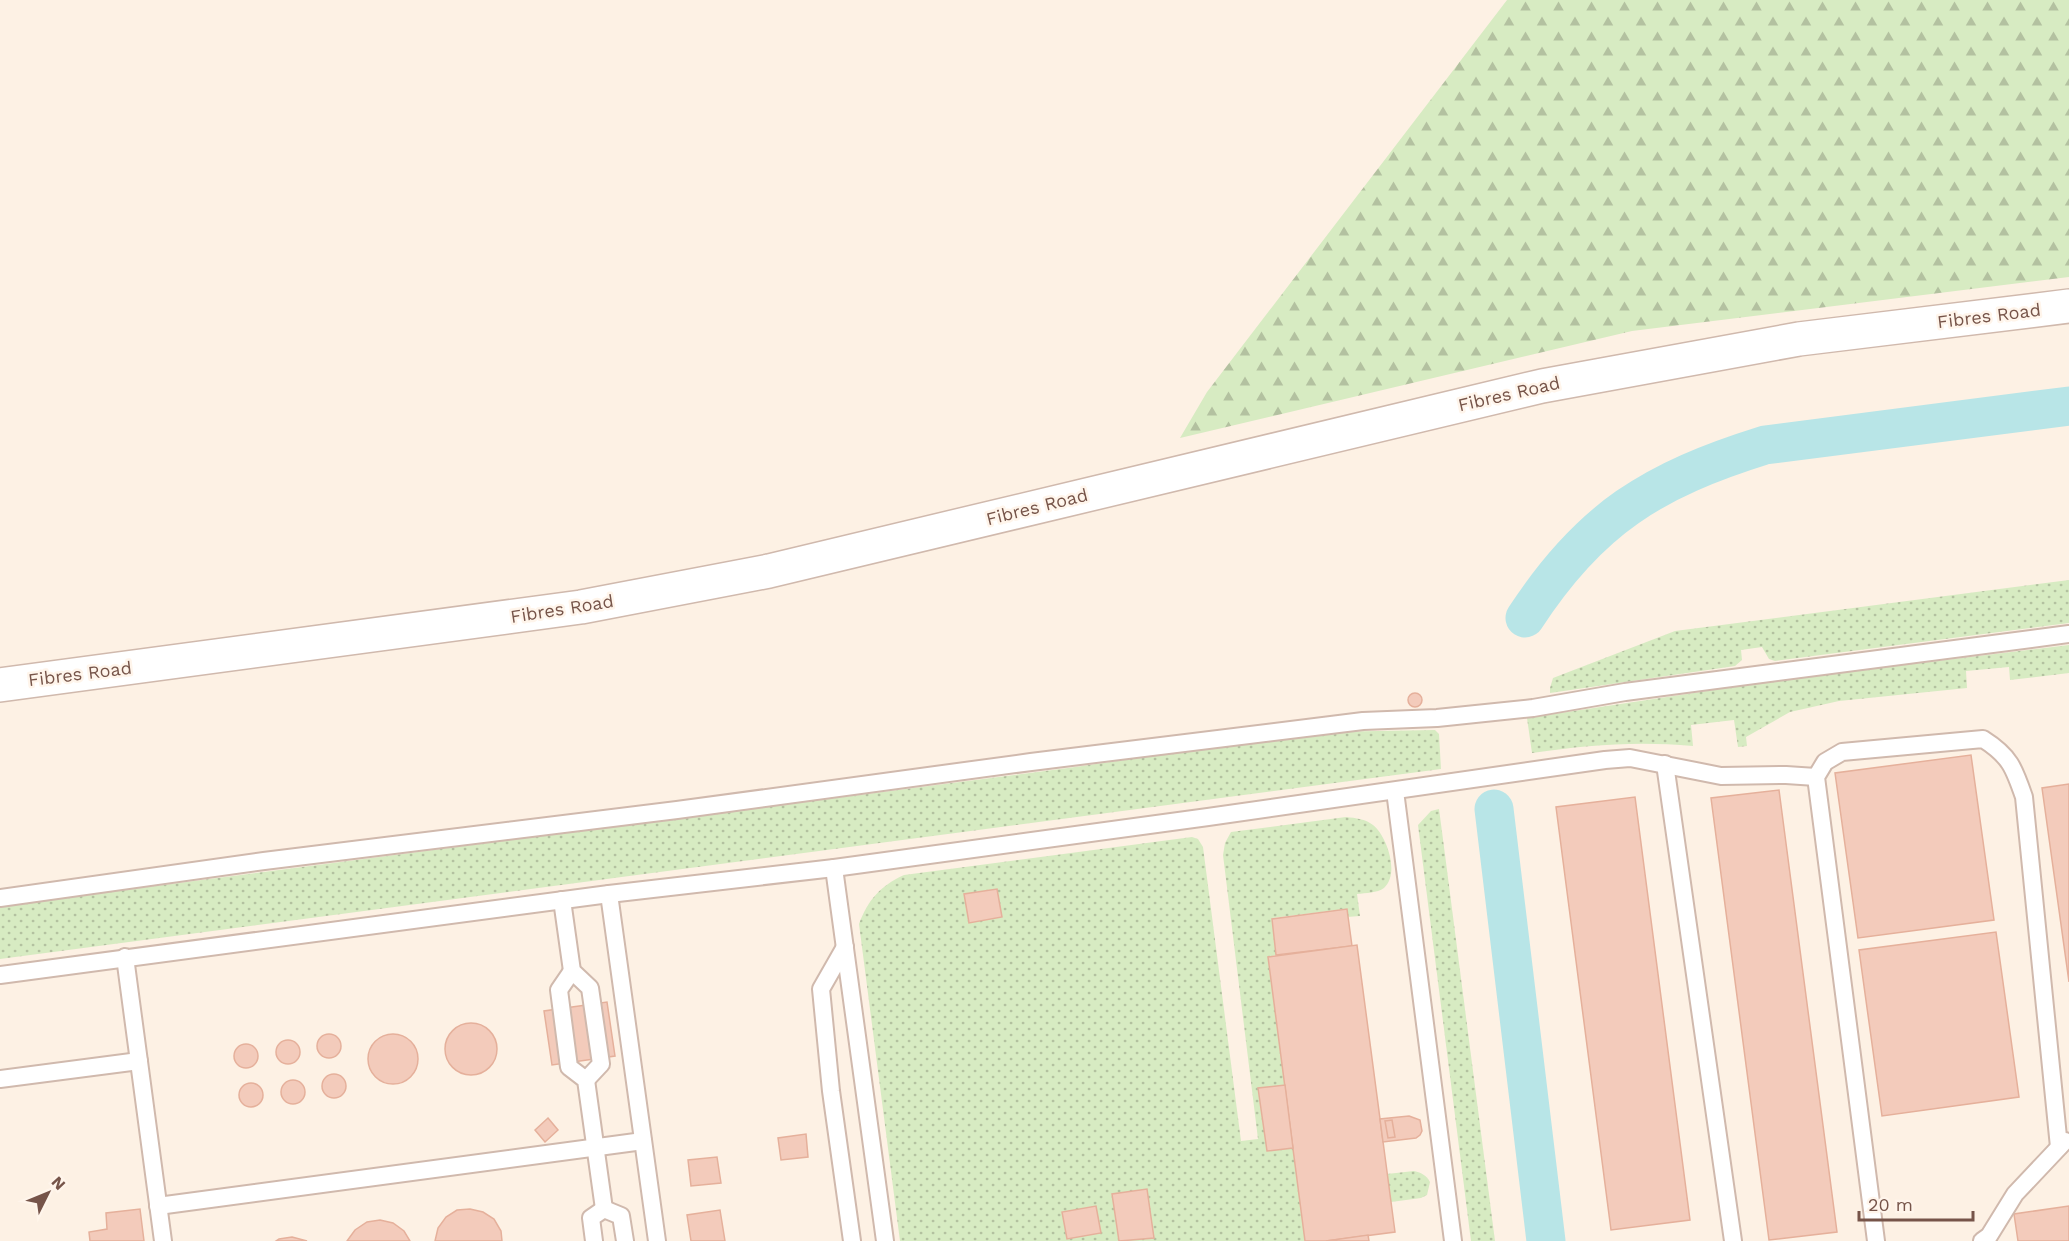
<svg xmlns="http://www.w3.org/2000/svg" width="2069" height="1241" viewBox="0 0 2069 1241" font-family="'Work Sans',sans-serif">
<defs>
<pattern id="grass-dots" width="8" height="8" patternUnits="userSpaceOnUse" patternTransform="scale(1.5)"><rect width="8" height="8" fill="#d7ebc2"/><path d="M2 2h.1M6 6h.1" fill="none" stroke="#b3c1a0" stroke-width="1.8" stroke-linecap="round"/></pattern>
<pattern id="forest-firs" width="22" height="20" patternUnits="userSpaceOnUse" patternTransform="scale(1.5)"><rect width="22" height="20" fill="#d7ebc2"/><path d="M5 1l3.5 6h-7zM16 11l3.5 6h-7z" fill="#b3c1a0"/></pattern>
</defs>
<rect width="100%" height="100%" fill="#fdf1e4"/>
<g fill="url(#grass-dots)">
<polygon points="2069,580 2069,623 1775,661 1769,659 1762,647 1741,650 1742,660 1735,666 1550,693 1550,688 1553,678 1675,631"/>
<path d="M2069 645V673L2010 680 2009 667 1966 671 1967 688 1839 701 1790 712 1746 737 1747 746 1738 747 1734 720 1691 725 1693 746C1635 741 1589 745 1532 753L1527 718 1780 680Z"/>
<polygon points="1435,730 1439,734 1441,769 0,959 0,906 1068,768 1320,732"/>
<polygon points="1439,809 1444,847 1495,1241 1471,1241 1418,825 1431,811"/>
<path d="M1346 817C1356 818 1365 819 1373 825 1387 836 1400 874 1384 888 1377 893 1366 893 1357 894L1360 916 1347 917 1346 909 1272 918 1276 955 1268 957 1285 1085 1258 1089 1267 1151 1293 1148 1305 1241H900L859 924C868 900 880 886 904 875L1192 837 1198 839 1203 847 1241 1141 1258 1139 1223 855 1225 843 1231 832Z"/>
<path d="M1414 1171C1422 1173 1426 1175 1430 1182L1427 1195 1421 1198 1391 1202 1387 1174Z"/>
</g>
<polygon fill="url(#forest-firs)" points="1507,0 2069,0 2069,277 1632,331 1180,438 1207,392"/>
<g fill="none" stroke-linecap="round" stroke-linejoin="round">
<g stroke="#b8e5e7" stroke-width="39">
<path d="M1525 618C1590 518 1653 480 1765 445L2069 406"/>
<polyline points="1494,809 1546,1241"/>
</g>
</g>
<g fill="#f3cbbb" stroke="#e5b09b" stroke-width="1.5">
<circle cx="1415" cy="700" r="7"/>
<polygon points="1971,755 1994,920 1858,938 1835,773"/>
<polygon points="2069,784 2069,982 2042,788"/>
<polygon points="1779,790 1837,1232 1769,1240 1711,798"/>
<polygon points="1635,797 1690,1220 1611,1230 1556,807"/>
<polygon points="997,889 1002,917 969,923 964,894"/>
<polygon points="1347,909 1352,946 1276,955 1272,919"/>
<polygon points="1996,932 2019,1097 1882,1116 1859,950"/>
<polygon points="1357,945 1395,1232 1326,1241 1305,1241 1268,957"/>
<polygon points="607,1002 615,1056 552,1065 544,1011"/>
<circle cx="471" cy="1049" r="26"/>
<circle cx="393" cy="1059" r="25"/>
<circle cx="329" cy="1046" r="12"/>
<circle cx="288" cy="1052" r="12"/>
<circle cx="246" cy="1056" r="12"/>
<circle cx="334" cy="1086" r="12"/>
<circle cx="293" cy="1092" r="12"/>
<circle cx="251" cy="1095" r="12"/>
<polygon points="1285,1085 1293,1148 1267,1151 1258,1088"/>
<polygon points="1409,1116 1420,1120 1422,1131 1420,1135 1416,1138 1383,1142 1380,1119"/>
<polygon points="548,1118 558,1130 545,1142 535,1130"/>
<polygon points="1392,1120 1395,1137 1388,1138 1385,1121"/>
<polygon points="806,1134 808,1157 781,1160 778,1138"/>
<polygon points="717,1157 721,1183 691,1186 688,1160"/>
<polygon points="1147,1189 1154,1238 1119,1241 1112,1194"/>
<polygon points="1096,1206 1101,1233 1067,1239 1062,1212"/>
<polygon points="2069,1206 2069,1241 2018,1241 2014,1214"/>
<polygon points="140,1209 144,1241 90,1241 89,1232 107,1229 106,1213"/>
<polygon points="470,1209 483,1212 494,1219 501,1231 502,1241 435,1241 438,1228 446,1217 457,1210"/>
<polygon points="720,1210 725,1241 691,1241 687,1215"/>
<polygon points="380,1220 393,1223 404,1231 410,1241 347,1241 355,1230 367,1222"/>
<polygon points="1368,1235 1369,1241 1326,1241"/>
<polygon points="292,1237 307,1241 276,1241 279,1239"/>
</g>
<g fill="none" stroke-linecap="round" stroke-linejoin="round">
<defs>
<g id="service">
<polyline points="1665,764 1733,1241"/>
<polyline points="1395,791 1453,1241"/>
<polyline points="834,868 885,1241"/>
<polyline points="609,894 657,1241"/>
<polyline points="0,898 264,861 677,810 1031,762 1363,721 1437,718 1533,708 1625,692 2069,634"/>
<polyline points="562,900 572,971 590,988 601,1064 586,1080"/>
<polyline points="845,947 821,989 831,1091 852,1241"/>
<polyline points="125,957 163,1241"/>
<polyline points="572,971 559,990 569,1067 586,1080 604,1209"/>
<polyline points="0,975 609,894 834,868 1208,817 1605,760 1630,758 1721,776 1786,775 1816,777"/>
<polyline points="0,1079 139,1061"/>
<polyline points="158,1206 643,1141"/>
<polyline points="604,1209 621,1216 625,1241"/>
<polyline points="594,1241 591,1218 604,1209"/>
<path d="M1876 1241 1816 777 1825 762 1842 752 1983 739C2010 756 2014 768 2024 797L2059 1147"/>
<polyline points="1982,1241 1989,1236 2015,1194 2065,1141"/>
</g>
<polyline id="minor" points="0,685 581,607 769,571 1542,386 1799,339 2069,306"/>
</defs>
<use href="#service" stroke="#d0b9ad" stroke-width="20"/>
<use href="#minor" stroke="#d0b9ad" stroke-width="36"/>
<use href="#service" stroke="#fff" stroke-width="16"/>
<use href="#minor" stroke="#fff" stroke-width="33"/>
</g>
<g text-anchor="middle" stroke-width="5" stroke-linejoin="round" paint-order="stroke">
<g font-size="18" fill="#765449" stroke="#fff5eb">
<text transform="translate(1989 316) rotate(-7)" y="6">Fibres Road</text>
<text transform="translate(1509 394) rotate(-13)" y="6">Fibres Road</text>
<text transform="translate(1037 507) rotate(-14)" y="6">Fibres Road</text>
<text transform="translate(562 609) rotate(-9)" y="6">Fibres Road</text>
<text transform="translate(80 674) rotate(-7)" y="6">Fibres Road</text>
</g>
</g>
<g transform="translate(48 1193) rotate(47)" stroke="#fff5eb" stroke-width="4.5" paint-order="stroke">
<path d="M0-4.5L10 22L0 15L-10 22Z" fill="#765449"/>
<text y="-9" font-size="16" font-weight="bold" text-anchor="middle" fill="#765449">N</text>
</g>
<path d="M1859 1211v9h114v-9" fill="none" stroke="#765449" stroke-width="3"/>
<text x="1868" y="1211" font-size="18" fill="#765449" stroke="#fff5eb" stroke-width="4.5" paint-order="stroke">20 m</text>
</svg>
